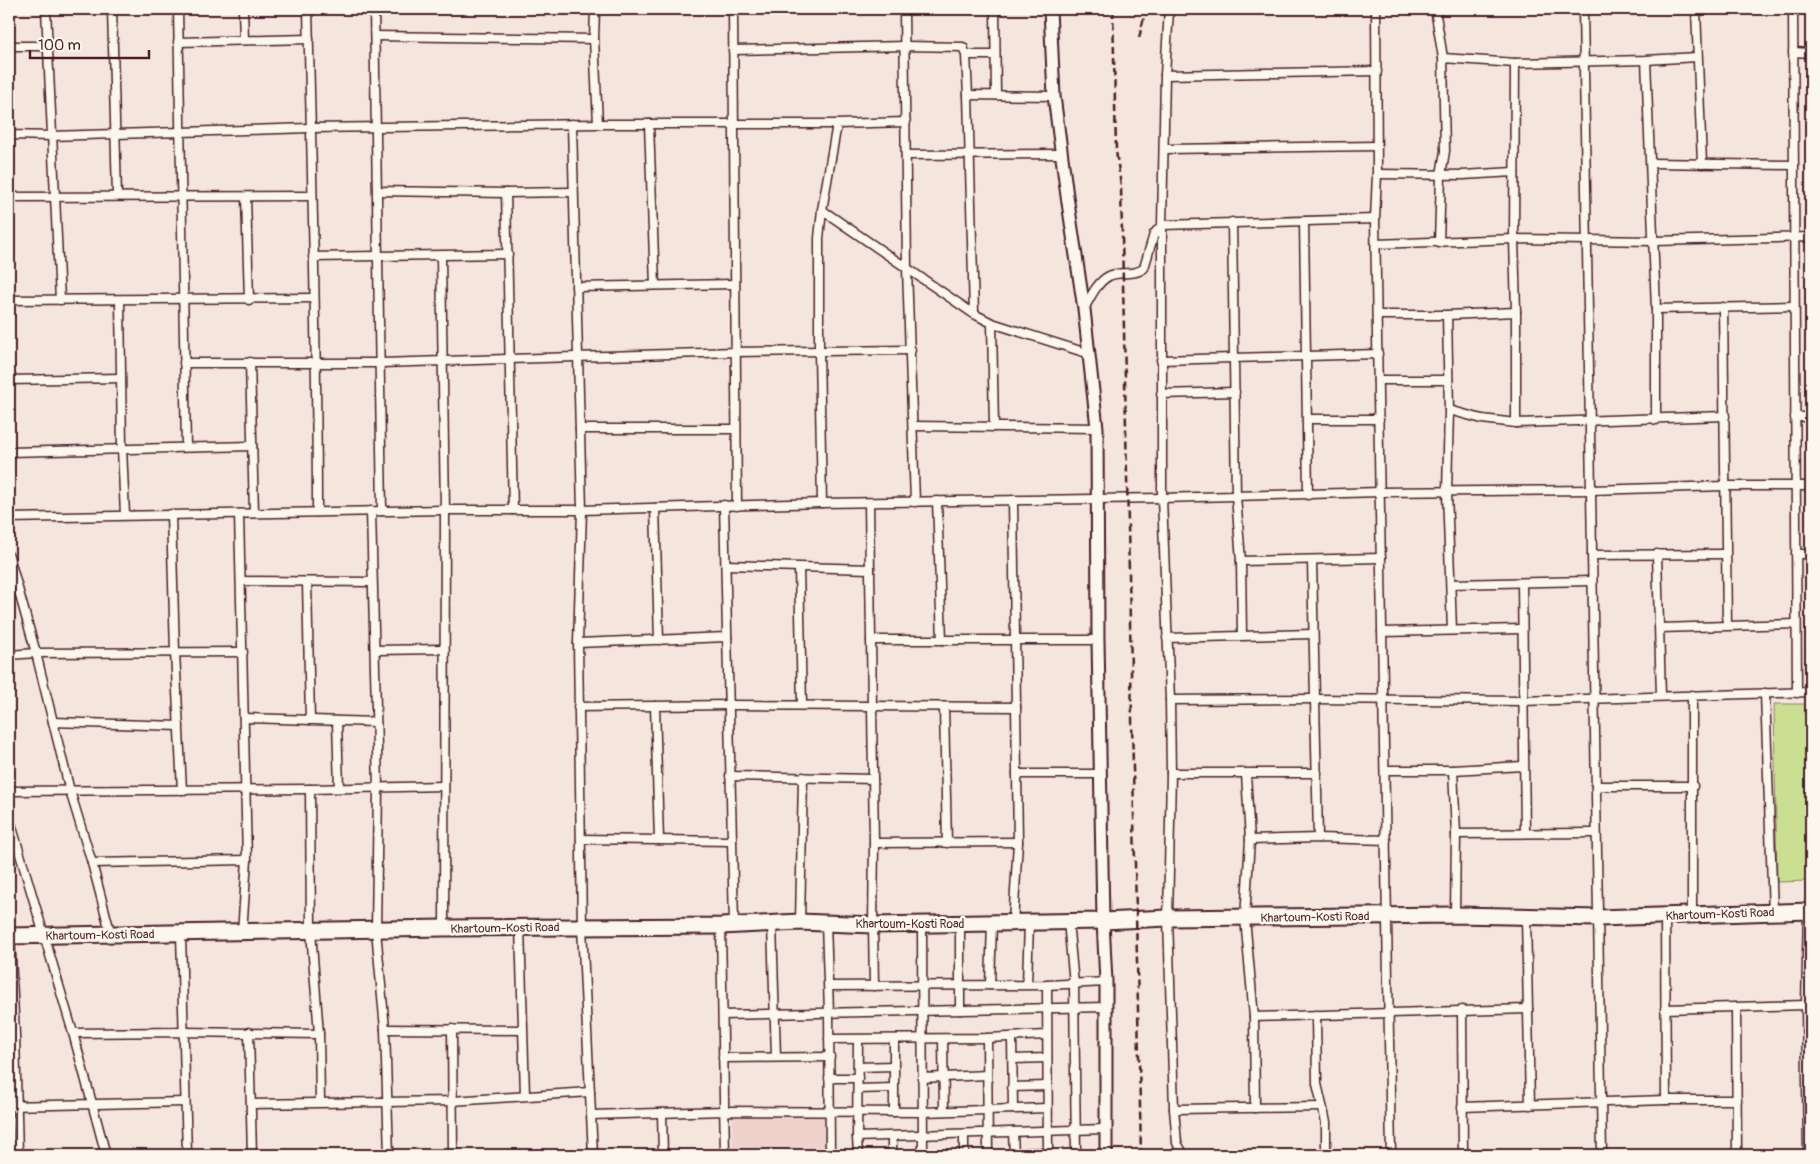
<svg xmlns="http://www.w3.org/2000/svg" width="1820" height="1164" viewBox="0 0 1820 1164" font-family="Pangolin,sans-serif">
<rect width="100%" height="100%" fill="#f5e6dd"/>
<filter id="ink" filterUnits="userSpaceOnUse"><feTurbulence type="fractalNoise" baseFrequency=".02" numOctaves="2"/><feDisplacementMap in="SourceGraphic" scale="10" xChannelSelector="R" yChannelSelector="G"/><feConvolveMatrix kernelMatrix="1 2 1 2 8 2 1 2 1" color-interpolation-filters="sRGB"/></filter>
<g filter="url(#ink)">
<polygon fill="#eed2cb" points="825,1112 826,1155 733,1155 732,1114"/>
<polygon fill="#cbdf93" stroke="#8a7f5f" points="1774,704 1811,704 1811,881 1777,882"/>
<g fill="none" stroke-linecap="round" stroke-linejoin="round">
<defs>
<g id="street">
<polyline points="46,9 60,300"/>
<polyline points="112,9 117,196"/>
<polyline points="178,9 186,447"/>
<polyline points="243,9 244,40"/>
<path d="M308 9C312 177 317 344 317 512"/>
<polyline points="374,9 382,511"/>
<polyline points="595,9 594,39 598,124"/>
<polyline points="733,9 737,506"/>
<polyline points="904,9 907,268 915,502"/>
<polyline points="995,9 996,95"/>
<polyline points="1169,9 1165,75 1162,225 1162,498 1170,700 1171,773 1168,918 1174,1109 1177,1143 1184,1155"/>
<polyline points="1376,9 1377,174 1375,219 1391,1155"/>
<polyline points="1435,9 1443,58 1445,151 1441,175 1439,243"/>
<polyline points="1583,9 1602,1155"/>
<polyline points="1696,9 1702,164"/>
<polyline points="1793,9 1797,693"/>
<polyline points="375,36 594,39"/>
<polyline points="178,42 309,39"/>
<polyline points="9,46 49,46"/>
<polyline points="733,50 905,46 963,47 966,55 968,95 974,314"/>
<polyline points="1793,52 1811,53"/>
<polyline points="966,55 995,55"/>
<polyline points="1443,58 1515,63 1646,60 1697,57"/>
<polyline points="1646,60 1656,309 1656,420"/>
<polyline points="1515,63 1514,239 1516,312 1516,423"/>
<polyline points="1165,75 1377,71"/>
<polyline points="968,95 1054,96"/>
<polyline points="572,124 582,510 578,643 582,927 593,1155"/>
<polyline points="649,124 655,285"/>
<polyline points="9,135 51,136 310,128 598,124 837,124 906,122"/>
<polyline points="1164,149 1377,146"/>
<polyline points="906,155 1061,154"/>
<polyline points="1651,163 1794,165"/>
<polyline points="1377,174 1463,175 1514,172"/>
<polyline points="378,191 506,193 572,192"/>
<polyline points="506,193 513,510"/>
<polyline points="9,197 312,196"/>
<polyline points="246,197 249,300"/>
<polyline points="822,210 974,314 992,323 1090,354"/>
<polyline points="1232,222 1236,496 1241,561 1242,635"/>
<polyline points="1304,222 1308,495"/>
<polyline points="1376,244 1514,239 1654,241 1811,237"/>
<polyline points="441,256 445,510 444,928"/>
<polyline points="313,257 508,254"/>
<polyline points="576,287 734,284"/>
<polyline points="9,300 314,298"/>
<polyline points="120,300 122,448 125,515"/>
<polyline points="1723,307 1727,625"/>
<path d="M1084 309C1090 298 1097 282 1109 276 1120 270 1134 277 1144 268L1154 234 1162 225 1375 219"/>
<polyline points="1656,309 1794,306"/>
<polyline points="1377,315 1447,315 1516,312"/>
<polyline points="1447,315 1449,410 1447,492 1452,630"/>
<polyline points="992,323 994,427"/>
<polyline points="1161,360 1378,354"/>
<polyline points="250,362 254,513"/>
<polyline points="184,363 381,363 735,352 911,350"/>
<polyline points="9,380 121,378"/>
<polyline points="1378,380 1448,380"/>
<polyline points="1161,394 1235,392"/>
<polyline points="1449,410 1482,419 1516,423 1725,416"/>
<polyline points="1795,417 1811,417"/>
<polyline points="1308,419 1379,419"/>
<polyline points="913,426 1097,428"/>
<polyline points="580,429 736,429"/>
<polyline points="9,452 252,446"/>
<polyline points="1013,500 1018,842 1013,923"/>
<polyline points="937,501 942,640"/>
<polyline points="822,503 819,352 819,238 822,210 837,124"/>
<polyline points="869,503 874,843 873,925 874,986"/>
<polyline points="724,505 734,924"/>
<polyline points="655,508 659,640"/>
<polyline points="371,511 378,788 376,930 385,1029 389,1155"/>
<polyline points="171,514 175,652 182,790"/>
<polyline points="239,514 247,860 242,933"/>
<polyline points="9,518 445,510 582,510 822,503 1162,498 1380,492 1591,490 1725,486 1811,486"/>
<polyline points="1657,554 1661,696"/>
<polyline points="1796,554 1811,554"/>
<polyline points="1592,555 1725,554"/>
<polyline points="9,556 36,653 70,791 92,863 111,935"/>
<polyline points="1241,561 1381,558"/>
<polyline points="1312,561 1318,838"/>
<polyline points="726,565 870,569"/>
<polyline points="799,568 802,705"/>
<polyline points="241,581 372,582"/>
<polyline points="307,582 310,720"/>
<polyline points="1522,583 1525,833"/>
<polyline points="1451,584 1592,581"/>
<polyline points="1660,628 1796,624"/>
<polyline points="1382,632 1522,629"/>
<polyline points="1167,638 1313,634"/>
<polyline points="871,640 1098,640"/>
<polyline points="578,643 727,637"/>
<polyline points="375,650 444,649"/>
<polyline points="9,655 36,653 243,652"/>
<polyline points="1765,693 1773,912"/>
<polyline points="1170,700 1315,699 1522,701 1811,692"/>
<polyline points="655,706 659,840"/>
<polyline points="578,707 729,705 1016,707"/>
<polyline points="944,708 947,843"/>
<polyline points="244,718 376,722"/>
<polyline points="337,721 339,788"/>
<polyline points="53,722 179,726"/>
<polyline points="1385,770 1453,770 1523,766"/>
<polyline points="1453,770 1456,834 1455,915"/>
<polyline points="1171,773 1317,773"/>
<polyline points="1017,774 1101,774"/>
<polyline points="1246,774 1250,840 1245,918 1254,1017 1255,1108"/>
<polyline points="730,776 873,779"/>
<polyline points="1596,786 1693,786"/>
<polyline points="310,789 311,931 319,1034 320,1102"/>
<polyline points="9,791 310,789 444,786"/>
<polyline points="9,817 73,1033"/>
<polyline points="1456,834 1596,833"/>
<polyline points="581,839 732,841"/>
<polyline points="1250,840 1318,838 1386,840"/>
<polyline points="874,843 1018,842"/>
<polyline points="92,863 247,860"/>
<polyline points="1692,914 1692,695"/>
<polyline points="1665,915 1666,1100"/>
<polyline points="1526,917 1530,1105"/>
<polyline points="1068,921 1074,984 1076,1155"/>
<polyline points="800,922 803,777"/>
<polyline points="826,923 829,1012 830,1155"/>
<polyline points="772,924 776,1057"/>
<polyline points="922,924 923,1155"/>
<polyline points="721,926 725,1155"/>
<polyline points="520,927 525,1095"/>
<polyline points="181,934 187,1155"/>
<polyline points="10,936 15,1035 18,1155"/>
<polyline points="1027,984 1029,922"/>
<polyline points="990,985 992,923"/>
<polyline points="1047,985 1048,1155"/>
<polyline points="829,986 1047,985 1106,982"/>
<polyline points="1736,1007 1737,1155"/>
<polyline points="1665,1009 1806,1005"/>
<polyline points="960,1010 960,924"/>
<polyline points="1462,1010 1463,1155"/>
<polyline points="723,1015 1106,1007"/>
<polyline points="1316,1015 1317,1084 1326,1122 1326,1155"/>
<polyline points="1254,1017 1528,1009"/>
<polyline points="385,1029 522,1030"/>
<polyline points="452,1029 453,1155"/>
<polyline points="249,1032 252,1155"/>
<polyline points="1012,1037 1013,1109"/>
<polyline points="987,1038 988,1155"/>
<polyline points="829,1039 987,1038 1047,1035"/>
<polyline points="943,1039 944,1111"/>
<polyline points="858,1040 857,1137 1105,1129"/>
<polyline points="894,1040 894,1112"/>
<polyline points="723,1058 830,1057"/>
<polyline points="1013,1059 1047,1058"/>
<polyline points="858,1067 893,1066"/>
<polyline points="829,1078 858,1078"/>
<polyline points="922,1078 987,1075"/>
<polyline points="1012,1087 1047,1086"/>
<polyline points="858,1089 893,1088"/>
<polyline points="251,1104 452,1101 590,1092"/>
<polyline points="9,1106 185,1102"/>
<polyline points="1462,1107 1666,1100 1737,1100"/>
<polyline points="1174,1109 1322,1107"/>
<polyline points="662,1113 663,1155"/>
<polyline points="591,1115 724,1111 923,1112 1047,1108"/>
<polyline points="1013,1132 1014,1155"/>
<polyline points="964,1134 964,1155"/>
<polyline points="857,1137 858,1155"/>
<polyline points="892,1137 892,1155"/>
<polyline points="1014,1154 1048,1152"/>
<polyline points="106,1155 73,1033 184,1032 319,1034"/>
<polyline points="1808,1155 1806,1005 1808,911"/>
</g>
<polyline id="secondary" points="1050,9 1054,96 1067,196 1084,309 1097,428 1098,640 1103,921 1106,982 1106,1155"/>
<polyline id="highway" points="9,936 444,928 721,926 800,922 873,925 1103,921 1168,918 1455,915 1598,918 1811,911"/>
</defs>
<use href="#street" stroke="#4a1f2b" stroke-width="11"/>
<use href="#secondary" stroke="#4a1f2b" stroke-width="15"/>
<use href="#highway" stroke="#4a1f2b" stroke-width="19"/>
<use href="#street" stroke="#fbf7ec" stroke-width="8"/>
<use href="#secondary" stroke="#fbf7ec" stroke-width="11"/>
<use href="#highway" stroke="#fbf7ec" stroke-width="15"/>
<g stroke="#4a1f2b" stroke-width="2.5" stroke-dasharray="8 4" stroke-linecap="butt">
<polyline points="1113,9 1116,151 1121,186 1141,1155"/>
<polyline points="1139,38 1146,9"/>
</g>
</g>
</g>
<g text-anchor="middle" stroke-width="5" stroke-linejoin="round" paint-order="stroke">
<g font-size="12" fill="#4a1f2b" stroke="#fbf7ec">
<text transform="translate(1720 914) rotate(-2)" y="4">Khartoum-Kosti Road</text>
<text transform="translate(1315 917) rotate(-1)" y="4">Khartoum-Kosti Road</text>
<text x="910" y="928">Khartoum-Kosti Road</text>
<text transform="translate(505 928) rotate(-1)" y="4">Khartoum-Kosti Road</text>
<text transform="translate(100 935) rotate(-1)" y="4">Khartoum-Kosti Road</text>
</g>
</g>
<rect width="1820" height="1164" fill="none" stroke="#fbf7ec" stroke-width="30"/>
<rect x="15" y="15" width="1790" height="1134" fill="none" stroke="#4a1f2b" stroke-width="2" filter="url(#ink)"/>
<path d="M30 50v8h119v-8" fill="none" stroke="#4a1f2b" stroke-width="2.5"/>
<text x="38" y="50" font-size="15" fill="#4a1f2b" stroke="#fbf7ec" stroke-width="4" paint-order="stroke">100 m</text>
</svg>
